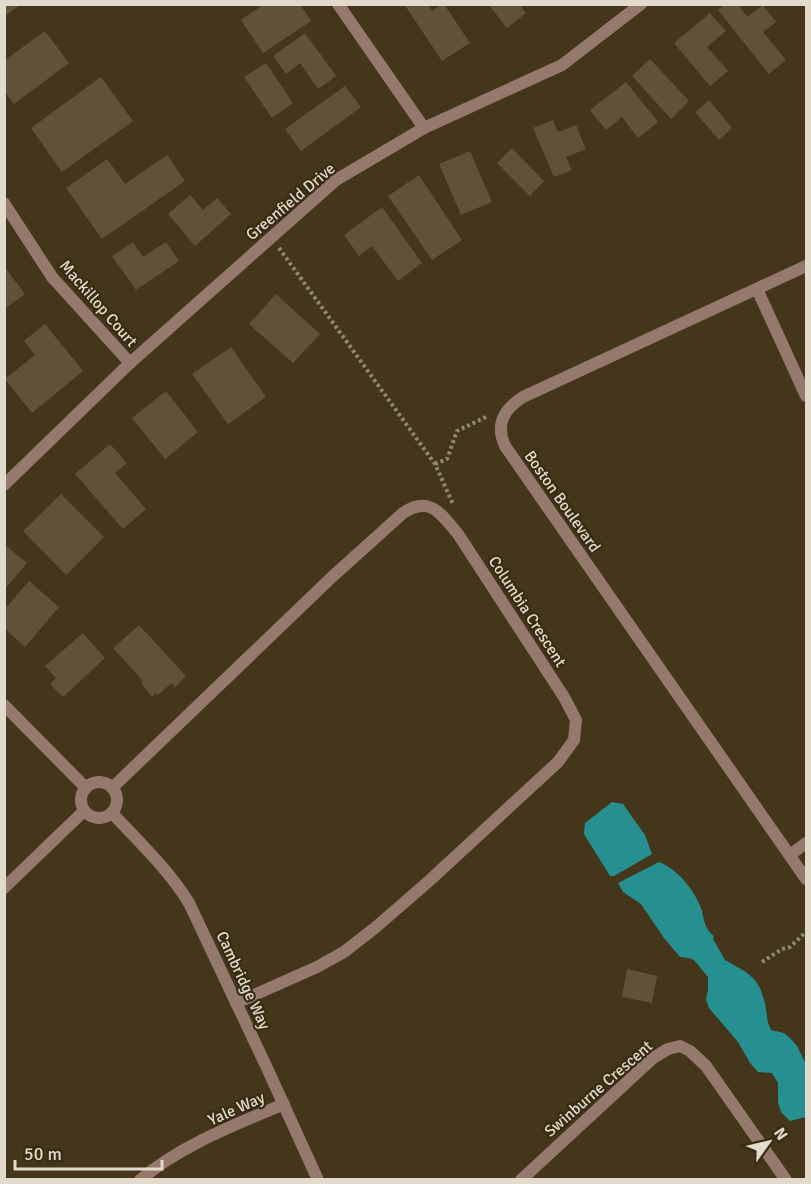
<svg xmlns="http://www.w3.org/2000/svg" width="811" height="1184" viewBox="0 0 811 1184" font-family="Signika,sans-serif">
<rect width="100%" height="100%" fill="#43361b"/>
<g fill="#269090">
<polygon points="612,802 623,804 645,835 652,854 614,876 610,876 584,834 585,823"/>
<path d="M659 862C678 869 696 892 702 911 704 920 705 930 714 936L713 939 725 960 746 972 754 979 760 988 765 1003 768 1023 771 1030 784 1033 790 1038 797 1046 806 1064V1117L790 1121 781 1112 778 1102V1083L772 1073 758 1072 750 1063 738 1042 709 1008 706 999 708 990V977L694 960 689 958 680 957 664 938 641 904 623 892 618 883Z"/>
</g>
<g fill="#605237">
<polygon points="4,4 21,4 4,17"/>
<polygon points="264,4 300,4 311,21 263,53 241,20"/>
<polygon points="404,4 428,4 432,11 442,4 444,4 470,43 442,61"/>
<polygon points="488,4 519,4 526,13 507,28"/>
<polygon points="725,4 738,4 747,17 763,5 776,22 763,32 786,60 769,74 718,10"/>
<polygon points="710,13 726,31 707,47 728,71 710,86 674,43"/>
<polygon points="45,31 69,63 14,104 4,91 4,61"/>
<polygon points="305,33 336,76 318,89 300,63 286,74 273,56"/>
<polygon points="650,59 689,101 671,119 632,76"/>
<polygon points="266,63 293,103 272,118 244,77"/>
<polygon points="101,77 133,121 62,172 31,128"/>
<polygon points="626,82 658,122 638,138 622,117 606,130 590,110"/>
<polygon points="345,86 361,107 301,151 285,129"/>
<polygon points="709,100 732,128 719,140 695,112"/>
<polygon points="553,120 558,132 576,125 586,149 566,157 572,170 554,177 533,128"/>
<polygon points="512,148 544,181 530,196 497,163"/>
<polygon points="470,151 492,202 461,215 439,164"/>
<polygon points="167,155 185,181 102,239 66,188 107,159 125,184"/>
<polygon points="419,175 462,240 432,260 388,196"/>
<polygon points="190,195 203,210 217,198 231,214 195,246 168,214"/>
<polygon points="382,207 422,263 398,281 372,246 359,256 344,235"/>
<polygon points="133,242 143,257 166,242 179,261 136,290 112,256"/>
<polygon points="7,270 25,294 4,309 4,273"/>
<polygon points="276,294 320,334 293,363 249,324"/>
<polygon points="45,324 83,371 32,413 5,379 35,355 24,341"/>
<polygon points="231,347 266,397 228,424 192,374"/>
<polygon points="166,391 198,432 165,459 132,418"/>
<polygon points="110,444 127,463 115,473 146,509 123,529 75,474"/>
<polygon points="61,494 104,537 66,575 23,531"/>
<polygon points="4,544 27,563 4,590"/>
<polygon points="29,581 59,607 25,647 5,629 5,609"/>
<polygon points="139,625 186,676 175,687 172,683 158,695 155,693 152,697 141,683 143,681 113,648"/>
<polygon points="83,633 105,658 63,697 50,684 56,678 45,666"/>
<polygon points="627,969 657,976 652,1003 622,997"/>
</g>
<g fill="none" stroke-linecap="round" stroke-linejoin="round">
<g stroke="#928772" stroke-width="4" stroke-dasharray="3 3" stroke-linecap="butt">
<polyline points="279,248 435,464 453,504"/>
<polyline points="435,464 447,459 457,431 488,416"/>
<polyline points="762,962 782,949 790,947 806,932"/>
</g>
<g stroke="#96796d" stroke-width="12">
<polyline points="338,4 424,128"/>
<polyline points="4,203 52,277 130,363"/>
<path d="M806 266 523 397C504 409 495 424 505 446L806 879"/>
<polyline points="757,289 806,396"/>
<polyline points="4,485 130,363 336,180 424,128 562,65 641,4"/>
<polyline points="4,705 86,788"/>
<circle cx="99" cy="800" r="18"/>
<path d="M112 788 332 577 403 513C430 495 441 514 458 534L564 697 576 720 574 740 558 762 429 881 376 927 344 952 317 967 236 1003"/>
<path d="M112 813C139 842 168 869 189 903L267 1068 318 1180"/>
<polyline points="790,855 806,843"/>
<polyline points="4,888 84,811"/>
<path d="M140 1180C181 1145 235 1125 284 1104"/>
<polyline points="521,1180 653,1058 668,1049 680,1046 690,1051 706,1066 786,1180"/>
</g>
</g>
<g text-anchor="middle" stroke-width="4.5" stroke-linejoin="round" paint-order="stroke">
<g font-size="16" fill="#e2dacb" stroke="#382c11">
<text transform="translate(290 201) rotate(-40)" y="6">Greenfield Drive</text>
<text transform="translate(99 303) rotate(49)" y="6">Mackillop Court</text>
<text transform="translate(563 501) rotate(55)" y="6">Boston Boulevard</text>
<text transform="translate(528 611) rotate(57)" y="6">Columbia Crescent</text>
<text transform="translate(244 980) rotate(65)" y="6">Cambridge Way</text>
<text transform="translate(598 1088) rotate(-41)" y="6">Swinburne Crescent</text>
<text transform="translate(236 1108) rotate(-24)" y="6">Yale Way</text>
</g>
</g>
<rect width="811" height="1184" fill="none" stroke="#e2dacb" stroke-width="12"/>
<g transform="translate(769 1142) rotate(56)" stroke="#382c11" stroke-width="4.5" paint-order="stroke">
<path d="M0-4.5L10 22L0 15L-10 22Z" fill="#e2dacb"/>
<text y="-9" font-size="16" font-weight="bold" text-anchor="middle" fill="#e2dacb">N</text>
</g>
<path d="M15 1160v9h147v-9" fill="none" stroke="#e2dacb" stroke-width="3"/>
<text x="24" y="1160" font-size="18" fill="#e2dacb" stroke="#382c11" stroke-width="4.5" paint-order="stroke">50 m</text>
</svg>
